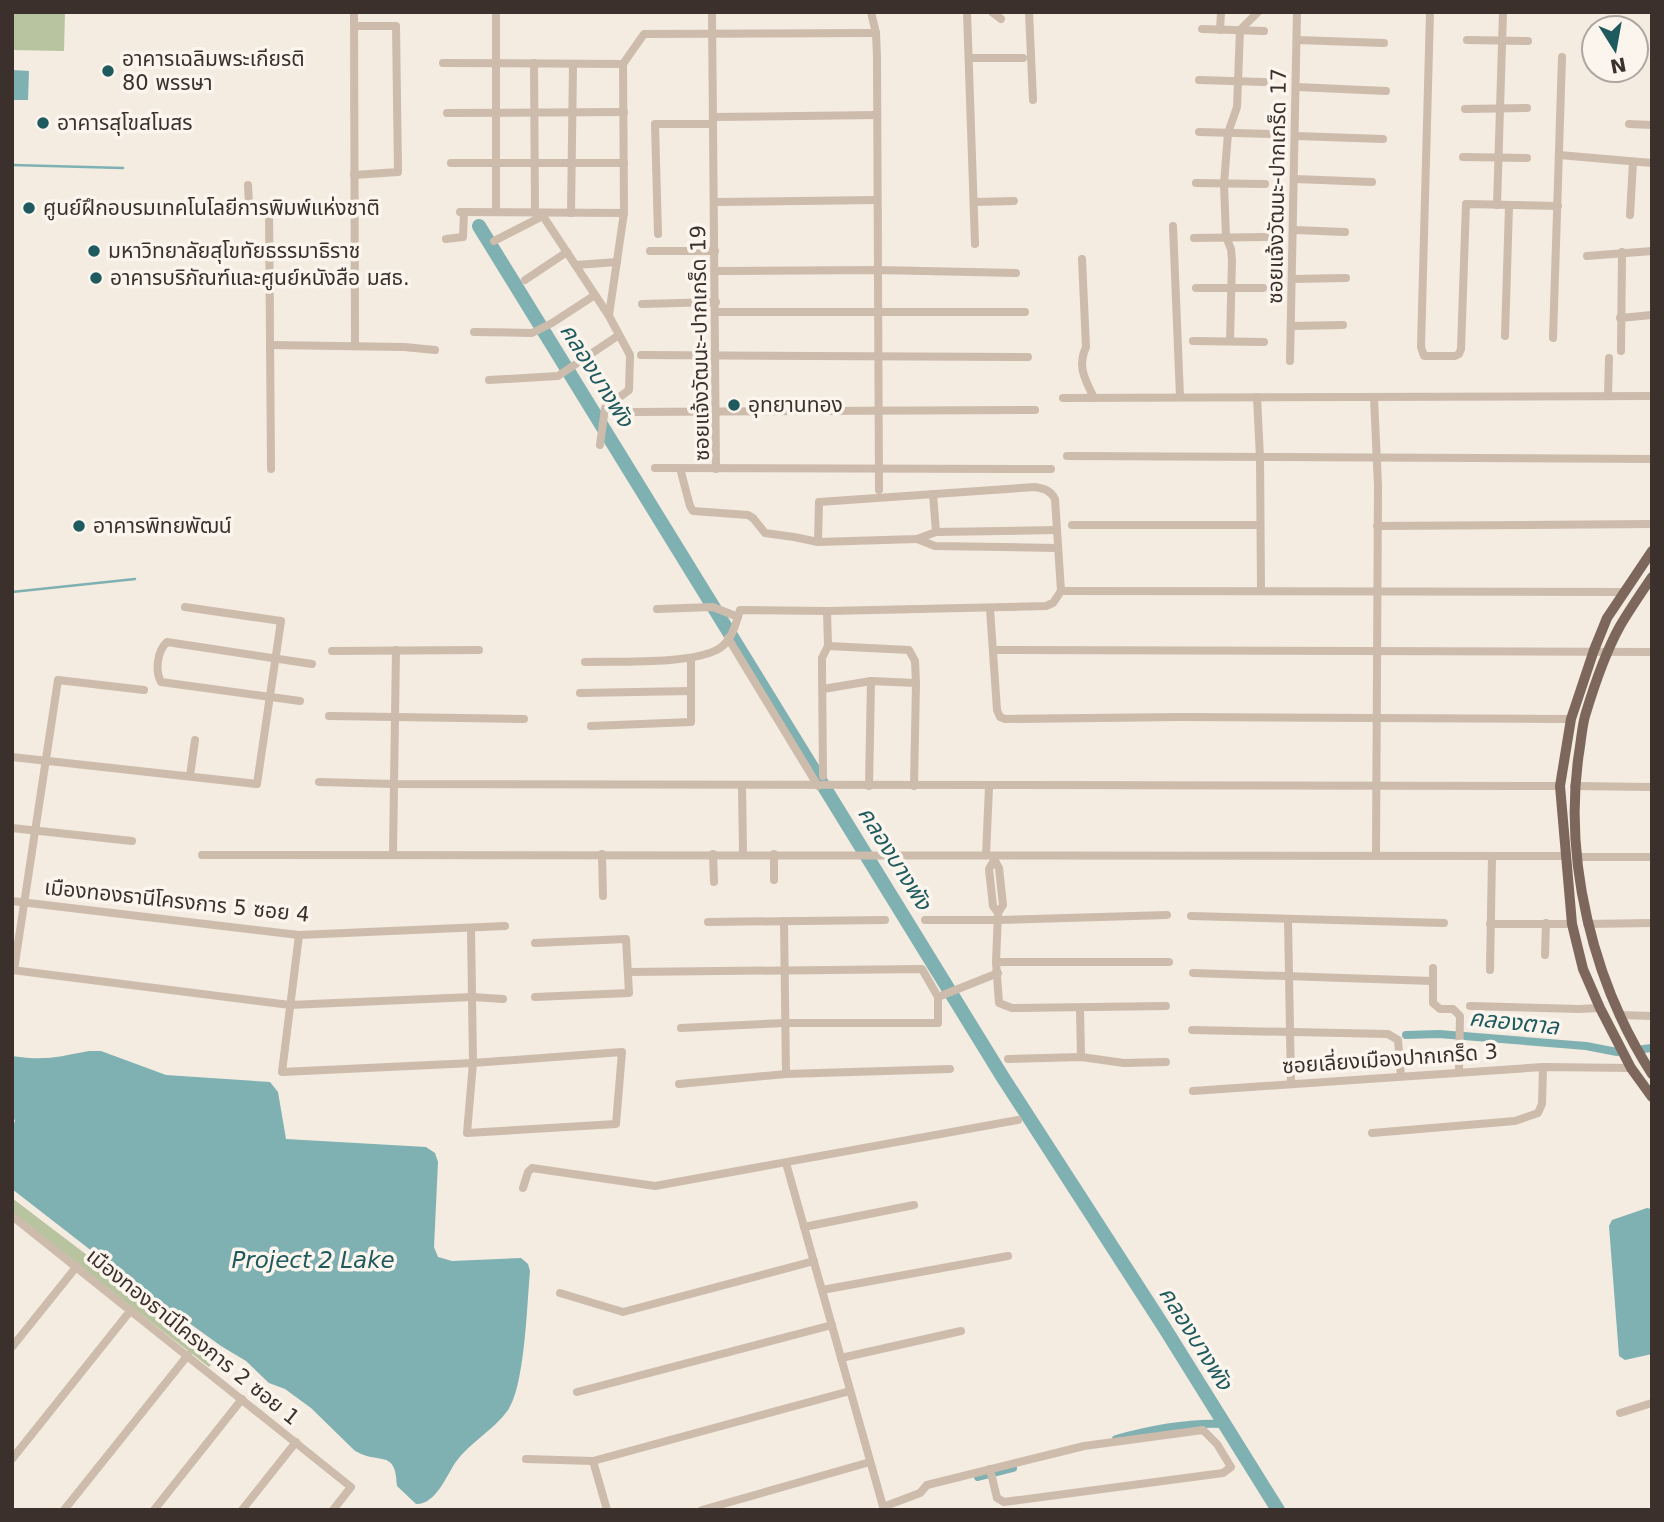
<svg xmlns="http://www.w3.org/2000/svg" width="1664" height="1522" viewBox="0 0 1664 1522" font-family="'DejaVu Sans','Noto Sans Thai',sans-serif">
<rect width="100%" height="100%" fill="#f4ebe1"/>
<g fill="#b8c4a0">
<polygon points="12,12 65,12 64,51 12,50"/>
<polygon points="12,1198 150,1303 154,1298 221,1352 209,1367 12,1214"/>
</g>
<g fill="#7fb0b2">
<polygon points="12,70 29,71 28,100 13,100"/>
<path d="M89 1051H101L166 1075 270 1082 278 1092 286 1139 426 1147 435 1153 438 1162 434 1247 438 1257 452 1261 521 1258 528 1264 530 1271C527 1303 525 1386 508 1410 494 1430 469 1443 455 1463 446 1477 435 1505 416 1504L397 1486C396 1447 378 1466 354 1450L311 1408 285 1389 269 1383 246 1361 221 1346 124 1276 12 1189V1127L15 1121 12 1113V1056C46 1061 57 1057 89 1051Z"/>
<polygon points="1647,1208 1652,1209 1652,1354 1625,1360 1619,1356 1609,1226 1612,1220"/>
</g>
<g fill="none" stroke-linecap="round" stroke-linejoin="round">
<g stroke="#7fb0b2" stroke-width="2.5">
<polyline points="12,165 123,168"/>
<polyline points="12,592 135,579"/>
</g>
<g stroke="#7fb0b2" stroke-width="8">
<polyline points="1406,1035 1439,1034 1586,1046 1617,1052"/>
<polyline points="1643,1049 1652,1048"/>
<path d="M1116 1439C1152 1429 1187 1422 1224 1424"/>
<polyline points="978,1477 1013,1468"/>
</g>
<polyline stroke="#7fb0b2" stroke-width="14" points="479,226 1002,1076 1164,1327 1278,1510"/>
<g stroke="#cdbbac" stroke-width="8">
<polyline points="354,12 355,345"/>
<polyline points="496,12 496,212"/>
<polyline points="712,12 716,469"/>
<polyline points="871,12 876,33 877,57 879,490"/>
<polyline points="967,12 975,244"/>
<polyline points="992,12 1001,19"/>
<polyline points="1029,12 1033,100"/>
<polyline points="1430,12 1421,347 1424,356 1455,356 1459,354 1461,349 1466,204 1558,206"/>
<polyline points="1202,29 1264,31"/>
<polyline points="1220,30 1221,12"/>
<polyline points="1297,40 1384,43"/>
<polyline points="1467,40 1528,41"/>
<polyline points="969,58 1023,58"/>
<polyline points="443,63 623,64 644,34 876,33"/>
<polyline points="534,63 535,213"/>
<polyline points="1199,80 1264,82"/>
<polyline points="1297,87 1386,91"/>
<polyline points="1465,109 1527,108"/>
<polyline points="447,113 624,112"/>
<polyline points="713,117 877,115"/>
<polyline points="1629,124 1652,125"/>
<polyline points="1199,132 1271,134"/>
<polyline points="1296,136 1383,139"/>
<polyline points="1559,155 1652,163"/>
<polyline points="1463,157 1527,158"/>
<polyline points="451,163 624,163"/>
<polyline points="354,175 398,172 396,26 354,26"/>
<polyline points="1295,179 1372,182"/>
<polyline points="1196,183 1265,184"/>
<polyline points="248,185 249,205 269,205 271,469"/>
<polyline points="714,202 877,200"/>
<polyline points="974,202 1014,201"/>
<polyline points="1497,205 1503,12"/>
<polyline points="460,212 624,213"/>
<polyline points="541,213 609,316 630,355 629,390 605,408 600,445"/>
<polyline points="571,213 573,64"/>
<polyline points="1630,215 1633,162"/>
<polyline points="1173,226 1180,397"/>
<polyline points="1294,230 1345,232"/>
<polyline points="658,234 655,124 713,124"/>
<polyline points="1194,238 1266,237"/>
<polyline points="446,239 463,237 464,212"/>
<polyline points="494,241 543,216"/>
<polyline points="650,251 715,251"/>
<polyline points="1587,256 1652,251"/>
<path d="M1082 259 1086 347C1077 367 1085 379 1094 398"/>
<polyline points="576,265 617,262"/>
<polyline points="716,271 878,270 1016,273"/>
<polyline points="1292,279 1346,278"/>
<polyline points="525,280 567,252"/>
<polyline points="1196,288 1263,288"/>
<polyline points="642,304 716,302"/>
<polyline points="716,312 1025,312"/>
<polyline points="609,315 624,213 623,64"/>
<polyline points="1620,318 1652,315"/>
<polyline points="1291,326 1343,325"/>
<polyline points="474,332 532,333 552,323 595,295"/>
<polyline points="1505,336 1509,206"/>
<polyline points="1553,338 1562,57"/>
<polyline points="1193,341 1264,342"/>
<polyline points="1230,341 1232,260 1231,249 1226,237 1224,184 1228,133 1237,107 1240,30 1258,12"/>
<polyline points="270,345 404,347 435,350"/>
<polyline points="1621,351 1622,252"/>
<polyline points="641,355 1028,357"/>
<polyline points="1290,361 1297,12"/>
<polyline points="489,380 558,376 619,335"/>
<polyline points="1608,396 1609,358"/>
<polyline points="1257,397 1260,458 1261,591"/>
<polyline points="1374,397 1378,486 1376,856"/>
<polyline points="1063,398 1652,396"/>
<polyline points="634,412 1035,410"/>
<polyline points="1067,456 1652,459"/>
<polyline points="655,468 1051,469"/>
<polyline points="681,472 690,506 693,511 748,515 753,518 765,533 794,537 818,542 917,539 936,532 1056,530"/>
<polyline points="933,494 936,532"/>
<polyline points="1072,525 1260,525"/>
<polyline points="1377,526 1652,524"/>
<polyline points="917,539 935,546 1056,548"/>
<polyline points="1061,591 1625,592"/>
<polyline points="657,609 713,607 738,617"/>
<polyline points="990,609 997,710 1000,717 1005,719 1181,717 1571,719"/>
<polyline points="728,638 818,786"/>
<polyline points="828,646 909,650 915,661 916,683 914,786"/>
<polyline points="993,650 1652,652"/>
<polyline points="332,651 479,650"/>
<path d="M585 662C617 661 694 665 720 648 732 640 736 623 740 610L829 611 1046 606 1053 603 1061 591 1055 499C1050 490 1045 489 1035 487L819 502 818 542"/>
<polyline points="823,689 871,681 916,683"/>
<polyline points="580,693 691,691"/>
<path d="M300 701 161 682C155 671 157 651 167 642L312 664"/>
<polyline points="329,716 524,719"/>
<polyline points="591,726 691,722 691,658"/>
<polyline points="12,757 257,784 281,621 185,607"/>
<polyline points="190,776 195,740"/>
<polyline points="823,776 822,669 822,658 828,646 827,611"/>
<polyline points="319,782 394,784 1560,786"/>
<polyline points="742,786 743,854"/>
<polyline points="869,786 871,681"/>
<polyline points="1574,786 1652,787"/>
<polyline points="12,828 132,841"/>
<polyline points="393,854 396,650"/>
<polyline points="602,854 603,896"/>
<polyline points="713,854 714,882"/>
<polyline points="774,854 774,880"/>
<polyline points="202,855 1565,856"/>
<polyline points="986,855 989,787"/>
<polyline points="996,857 989,869 993,906 998,913"/>
<polyline points="1578,857 1652,857"/>
<polyline points="995,861 999,868 1003,905 998,913 996,962 999,1003 1012,1008 1166,1006"/>
<polyline points="12,901 299,935 505,926"/>
<polyline points="1191,916 1444,923"/>
<polyline points="1288,919 1291,1084"/>
<polyline points="925,920 999,920 1167,915"/>
<polyline points="784,921 786,1074"/>
<polyline points="708,922 885,920"/>
<polyline points="1490,924 1572,924"/>
<polyline points="1587,924 1652,923"/>
<polyline points="299,935 282,1072 473,1063 622,1052 616,1124 467,1133 473,1063 471,928"/>
<polyline points="1545,955 1546,923"/>
<polyline points="996,962 1169,962"/>
<polyline points="1433,968 1433,1003 1440,1009 1453,1009 1460,1016 1459,1071"/>
<polyline points="12,970 290,1005 472,997 503,999"/>
<polyline points="14,970 58,680 144,690"/>
<polyline points="1490,970 1492,857"/>
<polyline points="629,972 922,969 938,997 938,1023 785,1023 681,1028"/>
<polyline points="1193,973 1432,981"/>
<polyline points="535,997 629,993 626,939 535,943"/>
<polyline points="938,997 998,973"/>
<polyline points="1470,1006 1579,1009 1600,1008"/>
<polyline points="1080,1008 1081,1057"/>
<polyline points="1620,1015 1652,1016"/>
<polyline points="1192,1030 1388,1034 1398,1040 1401,1076"/>
<polyline points="1008,1059 1081,1057 1124,1063 1166,1062"/>
<polyline points="679,1084 786,1074 950,1069"/>
<polyline points="1193,1091 1543,1067 1631,1068"/>
<polyline points="1372,1133 1515,1121 1538,1113 1542,1104 1543,1067"/>
<polyline points="786,1163 884,1510"/>
<polyline points="523,1188 528,1172 532,1168 655,1186 1018,1120"/>
<polyline points="12,1216 351,1487 333,1510"/>
<polyline points="804,1227 914,1205"/>
<polyline points="822,1290 1008,1256"/>
<polyline points="560,1293 623,1312 814,1261"/>
<polyline points="12,1347 77,1266"/>
<polyline points="841,1358 961,1331"/>
<polyline points="577,1392 832,1325"/>
<polyline points="1620,1413 1652,1403"/>
<polyline points="12,1459 131,1310"/>
<polyline points="526,1459 593,1461 607,1510"/>
<polyline points="593,1461 850,1391"/>
<polyline points="883,1507 920,1493 927,1485 1084,1446 1203,1430 1217,1444 1231,1467 1223,1473 1004,1502 997,1498 990,1469"/>
<polyline points="64,1510 188,1355"/>
<polyline points="154,1510 242,1399"/>
<polyline points="242,1510 296,1442"/>
<polyline points="702,1510 870,1462"/>
</g>
<g stroke="#7d675c" stroke-width="10">
<polyline points="1652,551 1607,618 1594,650 1571,719 1560,786 1572,924 1583,969 1600,1008 1631,1068 1652,1097"/>
<path d="M1652 577C1641 593 1630 609 1620 626 1605 653 1594 686 1585 716 1582 727 1581 741 1579 753 1563 860 1593 983 1652 1074"/>
</g>
</g>
<g fill="#1f5a5e" stroke="#fbf5ee" stroke-width="2.5">
<circle cx="108" cy="71" r="7"/>
<circle cx="43" cy="123" r="7"/>
<circle cx="29" cy="208" r="7"/>
<circle cx="94" cy="251" r="7"/>
<circle cx="96" cy="278" r="7"/>
<circle cx="734" cy="405" r="7"/>
<circle cx="79" cy="526" r="7"/>
</g>
<g text-anchor="middle" stroke-width="7" stroke-linejoin="round" paint-order="stroke">
<g font-size="21" fill="#3b302b" stroke="#fbf5ee" text-anchor="start">
<text x="122" y="66">อาคารเฉลิมพระเกียรติ<tspan x="122" dy="24">80 พรรษา</tspan></text>
<text x="57" y="130">อาคารสุโขสโมสร</text>
<text x="43" y="215">ศูนย์ฝึกอบรมเทคโนโลยีการพิมพ์แห่งชาติ</text>
<text x="108" y="258">มหาวิทยาลัยสุโขทัยธรรมาธิราช</text>
<text x="110" y="285">อาคารบริภัณฑ์และศูนย์หนังสือ มสธ.</text>
<text x="748" y="412">อุทยานทอง</text>
<text x="93" y="533">อาคารพิทยพัฒน์</text>
</g>
<g font-size="21" fill="#3b302b" stroke="#fbf5ee">
<text transform="translate(1277 186) rotate(-89)" y="7">ซอยแจ้งวัฒนะ-ปากเกร็ด 17</text>
<text transform="translate(700 343) rotate(-91)" y="7">ซอยแจ้งวัฒนะ-ปากเกร็ด 19</text>
<text transform="translate(177 901) rotate(6)" y="7">เมืองทองธานีโครงการ 5 ซอย 4</text>
<text transform="translate(1390 1059) rotate(-4)" y="7">ซอยเลี่ยงเมืองปากเกร็ด 3</text>
<text transform="translate(193 1337) rotate(39)" y="7">เมืองทองธานีโครงการ 2 ซอย 1</text>
</g>
<g font-size="23" font-style="italic" fill="#1f5a5e" stroke="#fbf5ee">
<text transform="translate(597 375) rotate(58)" y="8">คลองบางพัง</text>
<text transform="translate(895 858) rotate(58)" y="8">คลองบางพัง</text>
<text transform="translate(1514 1022) rotate(6)" y="8">คลองตาล</text>
<text x="313" y="1268">Project 2 Lake</text>
<text transform="translate(1196 1338) rotate(58)" y="8">คลองบางพัง</text>
</g>
</g>
<rect width="1664" height="1522" fill="none" stroke="#3b302b" stroke-width="28"/>
<g transform="translate(1615 49) rotate(169)"><circle r="33" fill="#fbf5ee" stroke="#aea6a0" stroke-width="2"/>
<path d="M0-5L12 26L0 18L-12 26Z" fill="#1f5a5e"/>
<text y="-10" font-size="19" font-weight="bold" text-anchor="middle" fill="#3b302b">N</text>
</g>
</svg>
